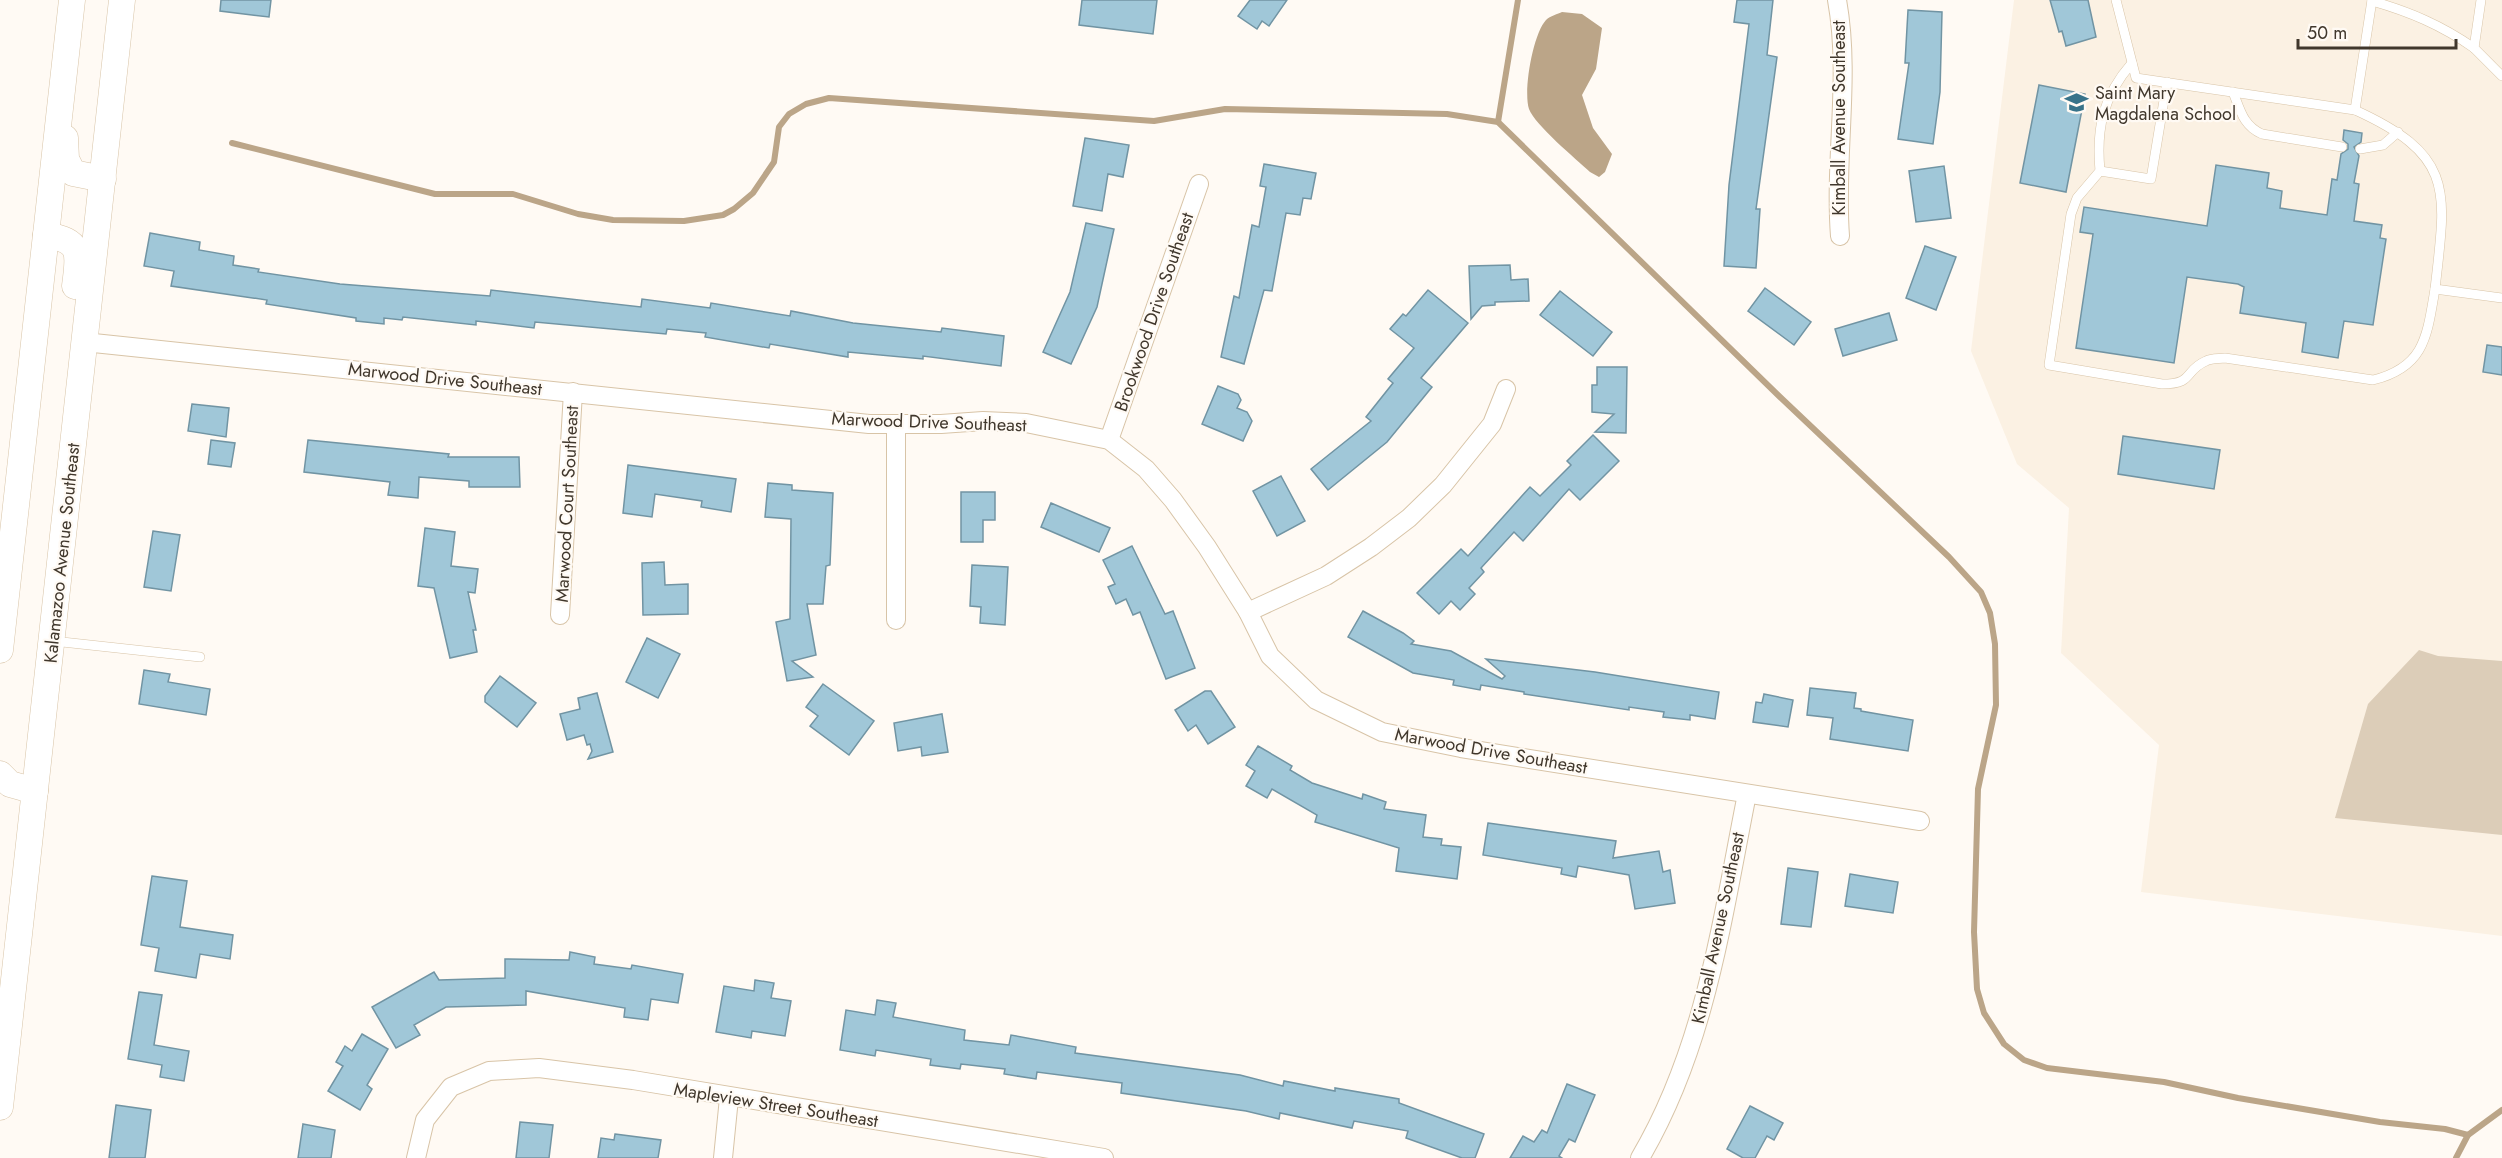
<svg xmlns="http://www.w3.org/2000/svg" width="2502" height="1158" viewBox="0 0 2502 1158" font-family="Jost,sans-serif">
<rect width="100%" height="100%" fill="#fffaf4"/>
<polygon fill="#fbf1e3" points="2014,0 2502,0 2502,936 2141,892 2159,745 2061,653 2069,508 2017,464 1971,351"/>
<polygon fill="#dccdb8" points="2419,650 2438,656 2502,661 2502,835 2335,818 2368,704"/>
<path fill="#bba588" d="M1562 12 1582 14 1602 28 1596 69 1582 95 1593 128 1612 154 1605 172 1599 177 1590 172C1576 159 1535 125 1529 109 1523 91 1533 34 1546 20 1550 16 1558 14 1562 12Z"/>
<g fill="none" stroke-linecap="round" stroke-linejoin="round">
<g stroke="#bba588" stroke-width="6">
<polyline points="1498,122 1518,0"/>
<polyline points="232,143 435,194 513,194 578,214 613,220 684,221 723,215 734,209 753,193 774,162 779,127 789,114 806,104 829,98 1154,121 1225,109 1447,114 1498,122 1780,397 1949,557 1981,592 1990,613 1995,644 1996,705 1978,789 1974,932 1977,989 1984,1013 2004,1044 2024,1060 2047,1068 2164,1082 2238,1098 2380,1122 2445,1129 2468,1135"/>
<polyline points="2456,1158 2468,1135 2502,1110"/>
</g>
</g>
<g fill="#a0c7d8" stroke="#7194a3" stroke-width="1.5">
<polygon points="221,0 271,0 269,17 220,11"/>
<polygon points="1082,0 1157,0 1153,34 1079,25"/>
<polygon points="1250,0 1287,0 1269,26 1262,21 1257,29 1238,16"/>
<polygon points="1737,0 1773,0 1767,55 1777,57 1756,209 1760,209 1756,268 1724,266 1729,185 1749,24 1734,22"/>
<polygon points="2050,0 2088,0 2096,37 2066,46 2062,31 2059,32"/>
<polygon points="1908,10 1942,12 1940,92 1933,144 1898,139 1909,63 1905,63"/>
<polygon points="2039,85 2085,94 2066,192 2020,183"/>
<polygon points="2344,130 2362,133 2361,142 2354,147 2359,156 2354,183 2359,184 2354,221 2382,225 2380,238 2386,239 2373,325 2344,321 2338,358 2302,352 2306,323 2240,313 2244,287 2238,284 2187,277 2174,363 2076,348 2093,234 2080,232 2084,207 2207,226 2216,165 2269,173 2267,188 2282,191 2280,208 2327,215 2332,179 2337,180 2341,154 2348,149 2348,144 2343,140"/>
<polygon points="1085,138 1129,145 1123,177 1108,174 1102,211 1073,206"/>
<polygon points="1264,164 1316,173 1311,199 1303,198 1300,215 1286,213 1272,291 1264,290 1244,364 1221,357 1234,296 1239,298 1252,225 1259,227 1266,187 1260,186"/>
<polygon points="1944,166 1951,218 1916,222 1909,171"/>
<polygon points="1086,223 1114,229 1097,307 1071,364 1043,352 1070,292"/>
<polygon points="150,233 200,242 199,250 234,256 233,265 259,269 258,272 340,284 490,296 491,290 641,307 642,299 710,308 711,303 790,316 791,311 853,323 941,332 942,328 1004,336 1001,366 923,356 923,359 848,352 848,357 770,344 769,348 705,337 706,333 667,329 666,334 535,322 534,328 476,321 476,325 403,317 402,320 384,318 384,324 356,321 356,318 266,304 267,300 171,286 174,271 144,266"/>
<polygon points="1925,246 1956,257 1936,310 1906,298"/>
<polygon points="1510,265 1511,280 1528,279 1529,301 1495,302 1495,305 1482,306 1471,319 1469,266"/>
<polygon points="1765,288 1811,322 1794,345 1748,311"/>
<polygon points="1428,290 1468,323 1421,378 1432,387 1387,442 1328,490 1311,469 1371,421 1366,417 1393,383 1388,379 1414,348 1390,329 1403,314 1406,316"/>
<polygon points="1560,291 1612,332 1593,356 1540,315"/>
<polygon points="1889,313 1897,340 1843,356 1835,329"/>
<polygon points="2487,345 2502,347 2502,375 2483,372"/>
<polygon points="1597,367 1627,367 1626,433 1595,432 1614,414 1592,412 1592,385 1597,385"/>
<polygon points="1218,386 1238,394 1241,400 1237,408 1247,412 1252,421 1243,441 1202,424"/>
<polygon points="192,404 229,408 226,437 188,431"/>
<polygon points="1593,435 1619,461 1580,500 1569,489 1523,541 1514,532 1481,568 1484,572 1469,588 1475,594 1460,610 1451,601 1439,614 1417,593 1461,549 1468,556 1530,487 1540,496 1571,465 1567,461"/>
<polygon points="2123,436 2220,450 2214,489 2118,474"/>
<polygon points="211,440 235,443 231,467 208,464"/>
<polygon points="308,440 449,454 448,457 519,457 520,487 469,487 469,481 419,477 418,498 388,495 390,482 304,472"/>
<polygon points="628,465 736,479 731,512 701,507 702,501 655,494 652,517 623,513"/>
<polygon points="1281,476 1305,521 1277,536 1253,491"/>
<polygon points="768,483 792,485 792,490 833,493 830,565 826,566 823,604 807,604 816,655 792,661 813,677 787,681 776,622 790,619 791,519 765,517"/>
<polygon points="961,492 995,492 995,520 983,520 983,542 961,542"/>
<polygon points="1051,503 1110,528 1099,552 1041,527"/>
<polygon points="425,528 455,532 451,566 478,569 475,593 468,592 476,630 473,630 477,652 450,658 434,588 418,586"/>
<polygon points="153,531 180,535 171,591 144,587"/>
<polygon points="1132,546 1165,614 1173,611 1195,668 1166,679 1140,612 1133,615 1126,599 1116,604 1108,587 1115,584 1103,560"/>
<polygon points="664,562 665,585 688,584 688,614 643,615 642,563"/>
<polygon points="972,565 1008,567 1005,625 980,623 981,607 970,606"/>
<polygon points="1363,611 1403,633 1414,641 1411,644 1451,651 1502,679 1505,676 1486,659 1595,672 1719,692 1715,719 1690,715 1690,720 1663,717 1664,712 1629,707 1629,710 1524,694 1524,692 1481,685 1480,690 1453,685 1454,680 1413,673 1348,637"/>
<polygon points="647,638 680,654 658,698 626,682"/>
<polygon points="144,670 170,674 168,682 210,689 206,715 139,704"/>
<polygon points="500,676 536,703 517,727 485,702 485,696"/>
<polygon points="823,684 874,721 849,755 810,726 818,716 806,707"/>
<polygon points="1810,688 1856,693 1854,708 1861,709 1861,711 1913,720 1908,751 1830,739 1833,718 1807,715"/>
<polygon points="1205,691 1211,691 1235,727 1208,744 1196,725 1188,731 1175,710"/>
<polygon points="597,693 613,752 588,759 592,751 590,744 587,745 584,735 567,740 560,714 580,709 578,698"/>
<polygon points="1764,694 1793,700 1788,727 1753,722 1756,702 1762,703"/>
<polygon points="942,714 948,752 922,756 921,747 898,751 894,723"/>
<polygon points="1258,746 1292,766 1290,770 1312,783 1362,799 1363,794 1386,802 1384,809 1426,815 1423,837 1442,839 1441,845 1461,847 1457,879 1396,871 1399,848 1315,822 1317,815 1272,789 1267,798 1246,786 1255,771 1246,765"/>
<polygon points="1488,823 1616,841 1613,858 1659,851 1663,872 1670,870 1675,903 1635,909 1629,875 1578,866 1576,877 1561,874 1562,868 1483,855"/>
<polygon points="1788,868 1818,872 1811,927 1781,924"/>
<polygon points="1850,874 1898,882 1893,913 1845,906"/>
<polygon points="152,876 187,881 180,927 233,935 230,959 200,954 196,978 155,971 159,948 141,945"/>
<polygon points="570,952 595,957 594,964 631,969 632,965 683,974 678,1003 651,999 648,1020 624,1017 625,1008 526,991 526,1005 446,1007 414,1025 420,1035 396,1048 372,1007 434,972 439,980 505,978 505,959 569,960"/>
<polygon points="755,980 774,983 771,998 791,1001 785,1036 752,1031 751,1038 716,1032 724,986 754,991"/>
<polygon points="139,992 162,995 154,1045 189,1051 184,1081 160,1077 162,1065 128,1059"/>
<polygon points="877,1000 896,1003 893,1017 965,1030 964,1040 1009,1045 1011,1035 1076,1047 1075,1053 1240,1075 1283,1086 1284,1081 1335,1091 1335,1088 1399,1099 1399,1103 1484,1134 1475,1158 1462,1158 1406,1138 1408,1131 1354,1121 1352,1128 1280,1113 1279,1119 1246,1111 1121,1093 1122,1083 1037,1072 1036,1079 1004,1074 1005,1069 961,1064 960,1069 930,1065 931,1059 876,1050 875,1056 840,1050 846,1010 875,1015"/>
<polygon points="362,1034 388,1049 367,1085 372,1089 360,1110 328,1091 343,1066 336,1062 345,1046 352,1051"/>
<polygon points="1567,1084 1595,1095 1575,1142 1569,1139 1559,1156 1562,1158 1510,1158 1523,1136 1534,1142 1542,1130 1547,1133"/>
<polygon points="116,1105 151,1110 145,1158 109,1158"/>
<polygon points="1750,1106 1783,1123 1774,1140 1767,1136 1755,1158 1743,1158 1727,1149"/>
<polygon points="520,1122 553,1125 549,1158 516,1158"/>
<polygon points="303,1124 335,1130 331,1158 298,1158"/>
<polygon points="615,1134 661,1140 658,1158 598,1158 601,1138 614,1140"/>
</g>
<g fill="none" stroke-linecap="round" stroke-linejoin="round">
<defs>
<g id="lane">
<polyline points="2116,0 2136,78 2355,110"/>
<path d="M2372 0 2355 110C2456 156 2446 191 2435 289L2502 298"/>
<polyline points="2481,0 2474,48 2502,76"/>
<path d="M2372 1C2410 12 2441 25 2474 48"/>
<path d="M2132 63C2103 96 2096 128 2100 171L2077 198 2071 214 2049 365 2162 384C2195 384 2183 371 2206 361 2212 358 2219 359 2225 358L2373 380C2425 367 2427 336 2435 289"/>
<path d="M2233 92C2240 109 2243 126 2262 134L2342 147"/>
<polyline points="2360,149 2383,145 2398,132"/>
<polyline points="2100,171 2151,179 2167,82"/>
<polyline points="53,641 200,657"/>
</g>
<g id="street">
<path d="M1837 0C1851 77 1834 158 1840 236"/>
<polyline points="84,342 869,424 941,424 983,421 1026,423 1109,440 1146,469 1173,500 1207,547 1248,612 1270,656 1316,700 1382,732 1461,748 1920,821"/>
<polyline points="1109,440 1199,184"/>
<polyline points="1248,612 1326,576 1371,547 1409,518 1443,485 1492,424 1506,389"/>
<polyline points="560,615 573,392"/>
<polyline points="896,620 896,424"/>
<polyline points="416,1158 425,1120 451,1087 489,1071 539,1068 633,1080 1104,1158"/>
<polyline points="723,1158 729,1098"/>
<path d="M1640 1158C1706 1046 1722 919 1747 794"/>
</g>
<g id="secondary">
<polyline points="65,138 66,159 73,173 103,179"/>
<path d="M46 235C83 241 79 254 75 286"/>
<polyline points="0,650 72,0"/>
<polyline points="0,774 10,784 35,791"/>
<polyline points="0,1107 122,0"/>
</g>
</defs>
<use href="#lane" stroke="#d8c4a7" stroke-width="10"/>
<use href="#street" stroke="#d8c4a7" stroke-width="20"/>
<use href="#secondary" stroke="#d8c4a7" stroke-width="27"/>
<use href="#lane" stroke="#fff" stroke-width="9"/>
<use href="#street" stroke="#fff" stroke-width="18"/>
<use href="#secondary" stroke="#fff" stroke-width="26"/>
</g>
<defs>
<symbol id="school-bare" viewBox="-9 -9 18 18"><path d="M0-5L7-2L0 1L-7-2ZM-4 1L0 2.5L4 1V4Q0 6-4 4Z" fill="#37738a" stroke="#fffaf4" stroke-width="2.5" paint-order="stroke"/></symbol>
</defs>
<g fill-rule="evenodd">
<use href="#school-bare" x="2060" y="86" width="33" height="33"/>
</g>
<g text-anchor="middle" stroke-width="4.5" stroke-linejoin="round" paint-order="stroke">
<g font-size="18" fill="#40372c" stroke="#fffaf4" text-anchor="start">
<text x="2095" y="99">Saint Mary<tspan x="2095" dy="21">Magdalena School</tspan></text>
</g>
<g font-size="18" fill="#40372c" stroke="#fffaf4">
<text transform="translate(1839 118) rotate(-90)" y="6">Kimball Avenue Southeast</text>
<text transform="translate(1154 312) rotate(-71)" y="6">Brookwood Drive Southeast</text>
<text transform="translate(445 379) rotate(6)" y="6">Marwood Drive Southeast</text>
<text transform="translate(929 422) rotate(2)" y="6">Marwood Drive Southeast</text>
<text transform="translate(567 504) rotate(-87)" y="6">Marwood Court Southeast</text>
<text transform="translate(62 553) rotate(-84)" y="6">Kalamazoo Avenue Southeast</text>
<text transform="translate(1491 751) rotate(10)" y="6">Marwood Drive Southeast</text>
<text transform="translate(1718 928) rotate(-78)" y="6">Kimball Avenue Southeast</text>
<text transform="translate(776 1105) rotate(9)" y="6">Mapleview Street Southeast</text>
</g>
</g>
<path d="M2298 39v9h158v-9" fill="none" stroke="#40372c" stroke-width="3"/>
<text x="2307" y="39" font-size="18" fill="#40372c" stroke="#fffaf4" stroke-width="4.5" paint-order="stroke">50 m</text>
</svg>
